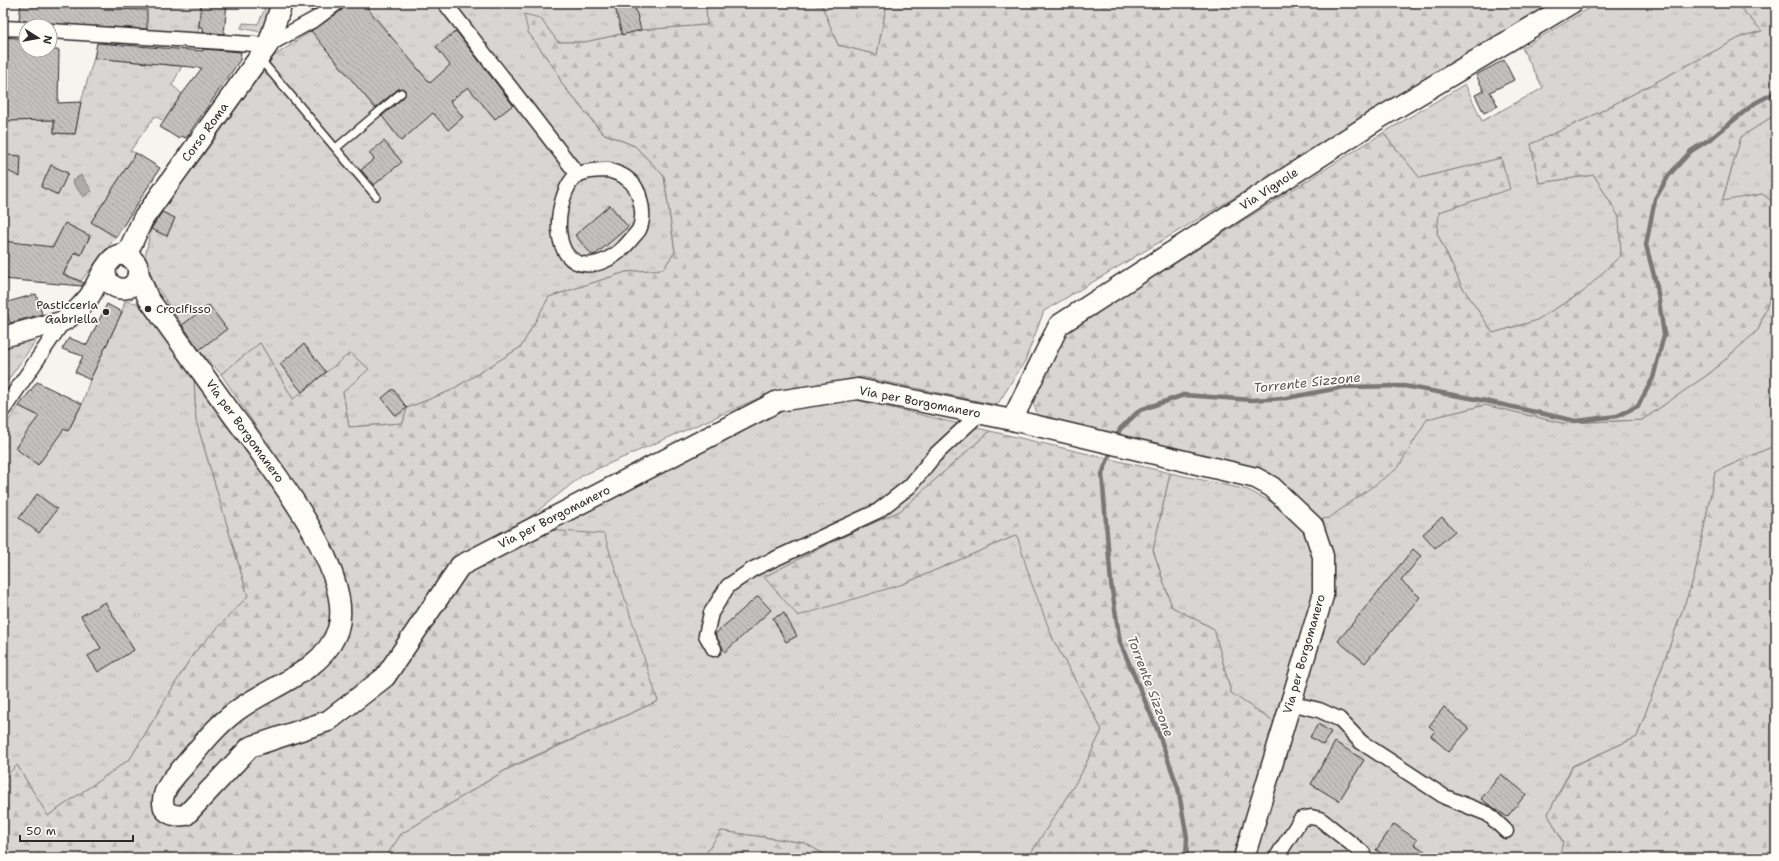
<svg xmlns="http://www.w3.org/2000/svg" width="1779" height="861" viewBox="0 0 1779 861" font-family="'Shantell Sans',sans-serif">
<defs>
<pattern id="grass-tufts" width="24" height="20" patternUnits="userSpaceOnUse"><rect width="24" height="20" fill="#d7d6d2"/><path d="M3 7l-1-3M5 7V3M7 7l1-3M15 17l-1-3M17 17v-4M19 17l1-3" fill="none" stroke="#b9b8b4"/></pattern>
<pattern id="forest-firs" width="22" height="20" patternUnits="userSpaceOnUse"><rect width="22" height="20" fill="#d7d6d2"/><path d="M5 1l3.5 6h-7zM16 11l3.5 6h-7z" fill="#b9b8b4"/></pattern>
<pattern id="building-back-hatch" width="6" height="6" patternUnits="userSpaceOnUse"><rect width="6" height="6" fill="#c2c1be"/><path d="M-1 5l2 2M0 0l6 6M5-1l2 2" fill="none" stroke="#a7a6a3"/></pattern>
</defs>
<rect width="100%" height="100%" fill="#f5f4ef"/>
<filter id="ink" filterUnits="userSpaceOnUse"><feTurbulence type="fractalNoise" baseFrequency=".025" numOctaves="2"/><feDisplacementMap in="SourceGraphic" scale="8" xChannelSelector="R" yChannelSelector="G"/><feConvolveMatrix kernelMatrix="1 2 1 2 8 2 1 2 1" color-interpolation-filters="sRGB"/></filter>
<g filter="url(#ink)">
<g fill="url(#grass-tufts)" stroke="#81807e">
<polygon points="102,3 201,3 198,33 100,31"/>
<polygon points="256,3 273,3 261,32 241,28 243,23 258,24 265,9"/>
<polygon points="344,3 706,3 707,25 641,30 585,42 558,42 540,18 528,32 557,72 562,84 602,133 635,146 664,176 675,252 663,269 626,272 549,297 521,347 450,391 407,408 403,423 349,427 343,392 293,399 260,343 221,374 199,350 154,283 145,257 151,229 159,211 202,157 273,57 311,31"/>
<polygon points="811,3 889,3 886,8 877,55 838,45 822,6"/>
<polygon points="1598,3 1736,3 1762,31 1743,36 1588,118 1531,144 1539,183 1594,175 1619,217 1621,255 1583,292 1535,321 1493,333 1461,285 1437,233 1439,212 1509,189 1501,158 1420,178 1383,133 1465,84 1482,121 1543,88 1522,48"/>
<polygon points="94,58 182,66 172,85 182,94 164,121 155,116 130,151 136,153 91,222 116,237 81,281 64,274 75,252 81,255 90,236 65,224 52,248 4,241 3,245 3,100 4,121 54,120 54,133 75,134 81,102"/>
<polygon points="1776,114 1776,204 1762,194 1722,202 1741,137"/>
<polygon points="1776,281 1776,445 1715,472 1694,578 1637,737 1572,766 1548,814 1563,843 1559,858 1250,858 1333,588 1333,557 1317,520 1398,468 1426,419 1485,405 1562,423 1642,420 1710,373 1758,330"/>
<polygon points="125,301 136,303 147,313 194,375 196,420 248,596 193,654 130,759 48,816 17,765 3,779 3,428 19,406 68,431 82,404 90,380 122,312"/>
<polygon points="42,332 3,387 3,344"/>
<polygon points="857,400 990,431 900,511 832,542 764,577 903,584 1017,535 1053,639 1102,730 1080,776 1028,858 830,858 805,843 721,831 703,858 385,858 401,834 506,770 658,701 545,530 794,403"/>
<polygon points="1170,473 1248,490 1293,513 1302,528 1318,570 1314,598 1275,723 1231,693 1214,629 1172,607 1153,550"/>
</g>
<g fill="url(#forest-firs)" stroke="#81807e">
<polygon points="706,3 811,3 822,6 838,45 877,55 886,8 889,3 1569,3 1371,116 1044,311 1025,361 997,405 862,377 775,391 583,475 516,528 604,534 658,701 512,766 401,834 385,858 3,858 3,779 17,765 48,816 130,759 193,654 248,596 196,420 194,375 290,506 315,515 221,374 260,343 293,399 350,353 369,369 343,392 349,427 403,423 407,408 450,391 521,347 549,297 626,272 663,269 675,252 664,176 635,146 603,133 562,84 557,72 528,32 524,14 540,18 558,42 585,42 641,30 707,25"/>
<polygon points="1736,3 1776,3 1776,114 1741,137 1722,201 1762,194 1776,204 1776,281 1758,330 1710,373 1642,420 1562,423 1485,405 1427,419 1398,468 1329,518 1317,520 1277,482 1043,428 1032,400 1067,331 1383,133 1420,178 1501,158 1510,189 1439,212 1437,233 1461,285 1493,333 1535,321 1583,292 1621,255 1619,217 1594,175 1539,183 1531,144 1588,118 1743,36 1762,31"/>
<polygon points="990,431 1170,473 1153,550 1172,607 1214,629 1231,693 1275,723 1232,858 1028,858 1080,776 1102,730 1053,639 1030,579 1017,535 903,584 798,616 764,577 832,542 900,511"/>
<polygon points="1776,445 1776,858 1559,858 1563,842 1548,814 1573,766 1637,737 1694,578 1715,472"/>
<polygon points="721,831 805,843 830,858 703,858"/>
</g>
<polygon fill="#adaca9" stroke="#797877" points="81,175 92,191 83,197 72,181"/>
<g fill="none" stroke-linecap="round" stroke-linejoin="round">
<g stroke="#797877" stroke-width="4.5">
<polyline points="1116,440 1120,429 1140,410 1184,395 1252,400 1287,398 1344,387 1404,386 1481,400 1576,421 1617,416 1638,406 1653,378 1664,335 1657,287 1646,245 1655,199 1669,175 1691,151 1713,137 1755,103 1776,92"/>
<polyline points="1112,449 1102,474 1111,583 1120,642 1157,729 1178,788 1187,838 1186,858"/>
</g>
</g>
<g fill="url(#building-back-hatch)" stroke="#2b2b2b">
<polygon points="21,3 44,5 44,3 59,3 58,6 85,7 85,3 102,3 102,9 147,10 147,29 32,23 19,20"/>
<polygon points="201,3 227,3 224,34 203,32 203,27 199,27"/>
<polygon points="301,3 323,3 312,11"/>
<polygon points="345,3 363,3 430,83 450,65 436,47 456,31 513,105 495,119 468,87 450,101 463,117 448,130 433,113 401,141 382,116 404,97 405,90 402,88 398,89 375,108 311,31 342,10"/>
<polygon points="614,3 634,3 641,30 622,35"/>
<polygon points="3,37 26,39 26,50 59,50 58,103 81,102 75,134 54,133 54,120 3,121 3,101 5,101"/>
<polygon points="97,43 203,51 203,49 241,52 240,60 186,138 181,136 179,139 160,127 182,94 202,68 94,58"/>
<polygon points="1504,60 1514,80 1490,92 1498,106 1484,113 1475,95 1484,91 1476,75"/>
<polygon points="384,141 402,162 374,185 361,170 374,159 369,153"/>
<polygon points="136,153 160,168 116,237 91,222"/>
<polygon points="7,155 21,156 20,177 6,170"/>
<polygon points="51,165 68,173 58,195 41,187"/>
<polygon points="610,205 628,227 596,254 592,255 575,235"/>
<polygon points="162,212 175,218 167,236 151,229"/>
<polygon points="65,223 90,236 81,255 75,252 63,274 84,283 82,286 3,279 3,241 53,247"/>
<polygon points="36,294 42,314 10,323 4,303"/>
<polygon points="107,304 122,312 90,380 75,372 83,356 62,349 69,338 87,345"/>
<polygon points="209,305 227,329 199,350 182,325"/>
<polygon points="304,344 326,372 302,392 280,364"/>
<polygon points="37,382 82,404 68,431 64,429 38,465 15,448 39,416 19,406"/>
<polygon points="393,389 407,408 396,416 382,398"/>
<polygon points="37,494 57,509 39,533 19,518"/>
<polygon points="1442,517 1455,531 1435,548 1423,534"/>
<polygon points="1413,549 1421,556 1401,581 1420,597 1365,663 1338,641"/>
<polygon points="758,596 771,610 725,652 715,634"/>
<polygon points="105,602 134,650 98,672 88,656 101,648 81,616"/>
<polygon points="784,613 797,636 786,642 773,618"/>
<polygon points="1444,707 1469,729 1449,752 1431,736 1435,731 1429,726"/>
<polygon points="1318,724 1331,732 1323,745 1310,737"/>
<polygon points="1335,742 1364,760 1339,801 1311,784"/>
<polygon points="1501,774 1526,794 1507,817 1481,799"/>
<polygon points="1394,824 1417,840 1414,844 1435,858 1388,858 1376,850"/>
</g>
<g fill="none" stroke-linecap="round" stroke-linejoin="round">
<defs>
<g id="lane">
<polyline points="260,59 376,196"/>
<polyline points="336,148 401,93"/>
</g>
<g id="street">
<polyline points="445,3 578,175"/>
<polyline points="3,28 26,29"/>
<polyline points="50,31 268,45 317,18 337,3"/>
<path d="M609 170C615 173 622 174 626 178 634 183 639 192 640 200 643 210 643 221 639 230 636 234 632 238 629 242 604 271 562 277 559 229 558 214 564 182 579 174 589 170 600 170 609 170Z"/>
<polyline points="3,410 64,320"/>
<polyline points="714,649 706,635 711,613 728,586 753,569 878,511 910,486 934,456 979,414"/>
<polyline points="1290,703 1319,710 1339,719 1361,742 1445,797 1488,814 1506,831"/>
<polyline points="1276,858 1301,819 1311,817 1320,819 1363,853"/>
</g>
<g id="secondary">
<polyline points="126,256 143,219 268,45 282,3"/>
<path d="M138 273 148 298C175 335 202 373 229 410 263 457 356 570 338 629 324 673 268 686 235 712 215 727 200 747 184 766 176 775 164 787 163 800 162 814 175 817 186 815L250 747 328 721 385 677 460 566 778 401 858 389 1012 420 1256 478 1272 487 1313 526 1323 556V596L1244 858"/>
<path d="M3 337C18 333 32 329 47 325 52 324 60 323 65 320 72 316 83 304 89 297 98 285 112 237 134 261 138 265 139 270 138 275 134 297 102 291 106 267"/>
<polyline points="1012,420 1059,325 1378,119 1572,3"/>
</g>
</defs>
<use href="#lane" stroke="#2b2b2b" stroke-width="10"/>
<use href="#street" stroke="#2b2b2b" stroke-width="17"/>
<use href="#secondary" stroke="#2b2b2b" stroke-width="23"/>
<use href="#lane" stroke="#fdfcf7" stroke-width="7"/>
<use href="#street" stroke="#fdfcf7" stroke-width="14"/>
<use href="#secondary" stroke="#fdfcf7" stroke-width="20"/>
</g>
</g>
<g fill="#2b2b2b" stroke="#fdfcf7" stroke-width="1.5">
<circle cx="148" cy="309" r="4"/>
<circle cx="106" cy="312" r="4"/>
</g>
<g text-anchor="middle" stroke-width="3.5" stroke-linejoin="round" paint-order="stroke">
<g font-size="12" fill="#2b2b2b" stroke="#fdfcf7">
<text transform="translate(205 132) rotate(-54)" y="4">Corso Roma</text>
<text transform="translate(1269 189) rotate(-33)" y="4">Via Vignole</text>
<text transform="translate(920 402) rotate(11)" y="4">Via per Borgomanero</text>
<text transform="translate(245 431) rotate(54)" y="4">Via per Borgomanero</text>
<text transform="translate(554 517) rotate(-27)" y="4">Via per Borgomanero</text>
<text transform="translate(1304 654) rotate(-74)" y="4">Via per Borgomanero</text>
</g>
<g font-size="12" fill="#2b2b2b" stroke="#fdfcf7" text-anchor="end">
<text x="98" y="309">Pasticceria<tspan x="98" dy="14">Gabriella</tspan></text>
<text x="156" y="313" text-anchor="start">Crocifisso</text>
</g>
<g font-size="13" font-style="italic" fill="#585857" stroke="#fdfcf7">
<text transform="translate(1307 382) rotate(-6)" y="5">Torrente Sizzone</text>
<text transform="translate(1151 686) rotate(69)" y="5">Torrente Sizzone</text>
</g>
</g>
<rect width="1779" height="861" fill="none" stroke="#fdfcf7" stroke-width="16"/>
<rect x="8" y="8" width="1763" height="845" fill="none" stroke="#2b2b2b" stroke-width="1.5" filter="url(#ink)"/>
<g transform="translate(38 38) rotate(101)"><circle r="19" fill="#fdfcf7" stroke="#a9a8a5"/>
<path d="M0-3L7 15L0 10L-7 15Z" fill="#2b2b2b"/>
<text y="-6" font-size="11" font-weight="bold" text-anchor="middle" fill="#2b2b2b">N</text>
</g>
<path d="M20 835v6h113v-6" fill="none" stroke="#2b2b2b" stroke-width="2"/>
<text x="26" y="835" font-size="12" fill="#2b2b2b" stroke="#fdfcf7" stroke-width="3" paint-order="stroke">50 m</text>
</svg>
